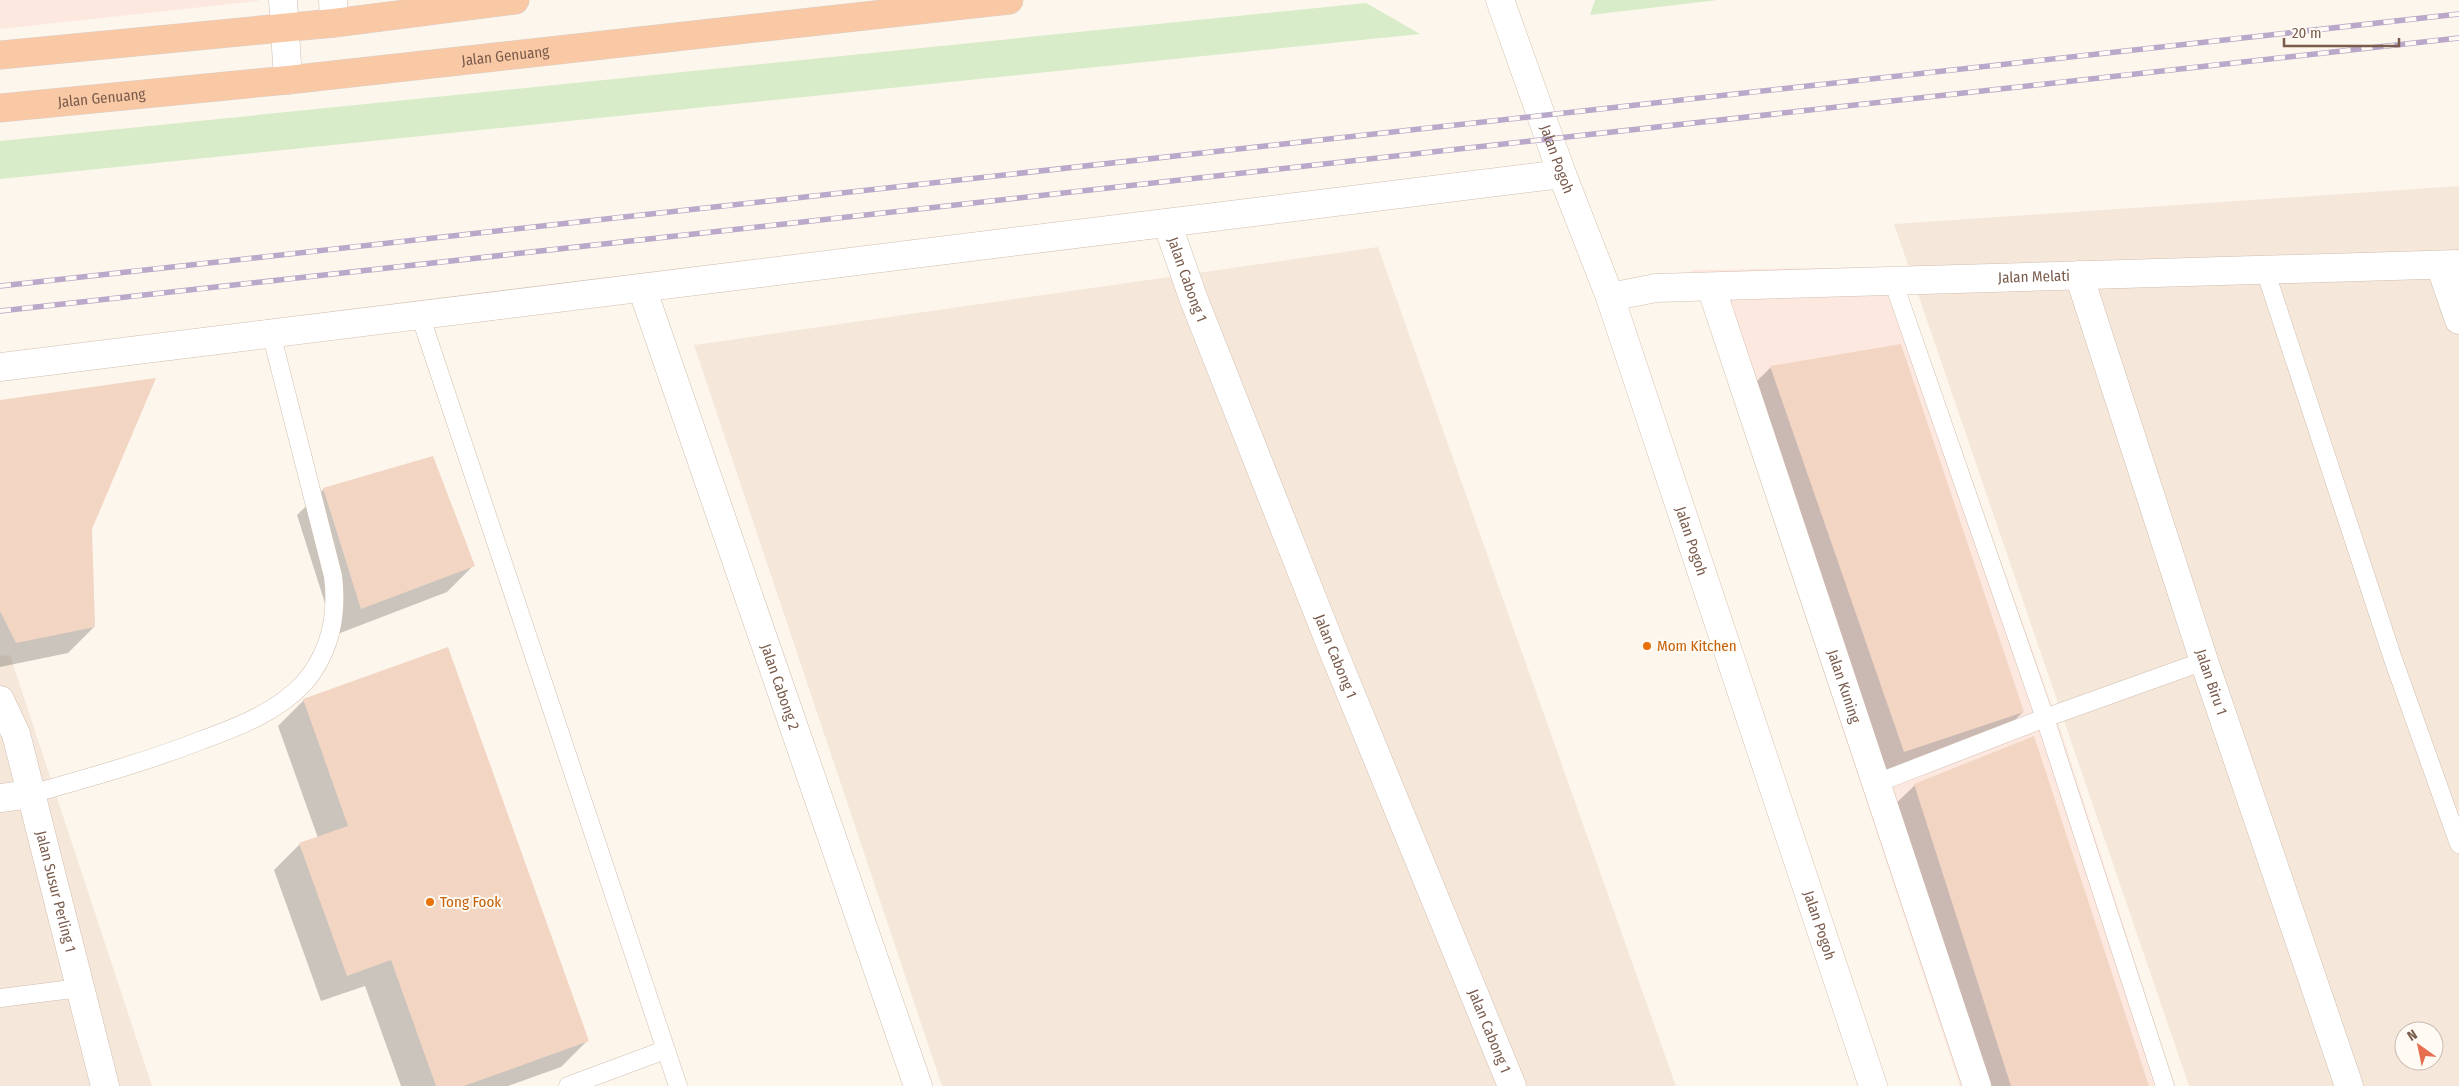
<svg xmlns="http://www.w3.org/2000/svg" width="2459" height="1086" viewBox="0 0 2459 1086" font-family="'Fira Sans Condensed',sans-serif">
<rect width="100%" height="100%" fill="#fdf6ec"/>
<g fill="#f5e8da" fill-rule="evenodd">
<path d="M2459 186V1086H2189L1894 224ZM2404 1031H2434V1061H2404Z"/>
<polygon points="1378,247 1676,1086 942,1086 694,345"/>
<polygon points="10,655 152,1086 0,1086 0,656"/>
</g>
<g fill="#fde8e0">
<polygon points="0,0 258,0 258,1 0,29"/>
<polygon points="1897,267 2063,737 2175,1086 1960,1086 1691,270"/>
</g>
<g fill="#d8ecc9">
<polygon points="1595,0 1718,0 1590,15"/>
<polygon points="1366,3 1420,34 0,179 0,141"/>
</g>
<g fill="#0003">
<polygon points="1771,367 2023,712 1997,738 1878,778 1745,393"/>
<polygon points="0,401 90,529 94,627 68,653 0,667"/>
<polygon points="324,489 473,566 447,592 335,635 297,515"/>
<polygon points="304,700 587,1041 561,1067 508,1086 401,1086 365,986 321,1001 274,870 300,844 318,838 278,726"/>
<polygon points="1915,785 2147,1086 1976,1086 1888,811"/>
</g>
<g fill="#f3d5c3">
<polygon points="1901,344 2024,712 1904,752 1770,366"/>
<polygon points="156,378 92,529 95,627 16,643 0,611 0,400"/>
<polygon points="433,456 475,566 361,609 323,488"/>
<polygon points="448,647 589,1041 464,1086 436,1086 391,960 347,976 299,843 348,826 303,699"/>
<polygon points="2034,736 2149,1086 2011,1086 1914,784"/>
</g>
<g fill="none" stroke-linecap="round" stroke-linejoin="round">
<defs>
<g id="service">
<polyline points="2265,270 2393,659 2459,844"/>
<polyline points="1893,281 2045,718 2165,1086"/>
<polyline points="420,315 678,1086"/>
<polyline points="1877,783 2045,718 2204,661"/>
<path d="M31 794C88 778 146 762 202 740 238 727 277 712 304 683 330 653 338 615 333 576L271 333"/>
<polyline points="0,998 80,988"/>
<polyline points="568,1086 665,1050"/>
</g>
<g id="minor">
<path id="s1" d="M1167 223 1194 300 1332 648 1512 1086"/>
<polyline points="2440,265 2459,320"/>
<path id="s2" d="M2079 275 2204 661 2349 1086"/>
<path id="s3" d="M1711 287 1977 1086"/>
<path id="s4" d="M642 288 918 1086"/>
<path id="s5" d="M1610 297 1656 288 2459 264"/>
<polyline points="0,367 1562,174"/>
<path id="s6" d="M0 700 16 734 105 1086"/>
<polyline points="0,798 31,794"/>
</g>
<g id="tertiary">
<polyline points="283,0 288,80"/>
<polyline points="333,0 334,23"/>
</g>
<g id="secondary">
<path id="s7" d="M1500 0 1562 174 1610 297 1873 1086"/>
</g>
<g id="trunk">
<polyline points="0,55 334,23 515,0"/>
<path id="s8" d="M0 108 288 80 1009 0"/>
</g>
</defs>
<use href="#service" stroke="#d1beb0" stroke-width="19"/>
<use href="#minor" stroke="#d1beb0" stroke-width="29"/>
<use href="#tertiary" stroke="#d1beb0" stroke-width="29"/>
<use href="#secondary" stroke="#d6c0b0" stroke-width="29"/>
<use href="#trunk" stroke="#dad1cd" stroke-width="29"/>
<use href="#service" stroke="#fff" stroke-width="18"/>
<use href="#minor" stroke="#fff" stroke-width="28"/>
<use href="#tertiary" stroke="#fff" stroke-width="28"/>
<use href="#secondary" stroke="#fff" stroke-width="28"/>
<use href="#trunk" stroke="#f9c8a4" stroke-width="28"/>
<defs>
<g id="rail">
<polyline points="0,286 2459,14"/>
<polyline points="0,311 2459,38"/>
</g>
</defs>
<use href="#rail" stroke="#b9a8c9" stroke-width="5.5"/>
<use href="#rail" stroke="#fffaf3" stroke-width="4" stroke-dasharray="11" stroke-linecap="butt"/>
</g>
<g fill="#e8710a" stroke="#fffaf3" stroke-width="2">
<circle cx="1647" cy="646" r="5"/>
<circle cx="430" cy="902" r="5"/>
</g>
<g text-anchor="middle" stroke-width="4" stroke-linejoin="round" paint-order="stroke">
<g font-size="15" fill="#7a5c4d" stroke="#fffaf3">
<text dy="5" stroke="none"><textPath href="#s8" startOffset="508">Jalan Genuang</textPath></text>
<text dy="5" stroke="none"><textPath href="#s8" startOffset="102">Jalan Genuang</textPath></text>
<text dy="5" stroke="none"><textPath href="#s7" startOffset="169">Jalan Pogoh</textPath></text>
<text dy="5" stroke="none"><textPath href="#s5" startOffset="425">Jalan Melati</textPath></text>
<text dy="5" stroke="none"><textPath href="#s1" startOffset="60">Jalan Cabong 1</textPath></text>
<text dy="5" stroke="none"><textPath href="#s7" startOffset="574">Jalan Pogoh</textPath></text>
<text dy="5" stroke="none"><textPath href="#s1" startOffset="465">Jalan Cabong 1</textPath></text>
<text dy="5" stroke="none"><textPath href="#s2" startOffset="428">Jalan Biru 1</textPath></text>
<text dy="5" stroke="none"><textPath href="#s3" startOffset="421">Jalan Kuning</textPath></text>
<text dy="5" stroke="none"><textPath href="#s4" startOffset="422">Jalan Cabong 2</textPath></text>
<text dy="5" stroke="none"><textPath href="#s6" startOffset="200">Jalan Susur Perling 1</textPath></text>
<text dy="5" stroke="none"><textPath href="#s7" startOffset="979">Jalan Pogoh</textPath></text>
<text dy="5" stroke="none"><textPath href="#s1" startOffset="870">Jalan Cabong 1</textPath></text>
</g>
<g font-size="15" fill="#c56008" stroke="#fffaf3" text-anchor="start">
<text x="1657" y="651">Mom Kitchen</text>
<text x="440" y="907">Tong Fook</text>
</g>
</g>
<g transform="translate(2419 1046) rotate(327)"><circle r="24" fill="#fffaf3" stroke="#cabbb1"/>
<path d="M0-4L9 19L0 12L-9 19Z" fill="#e76f51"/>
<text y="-8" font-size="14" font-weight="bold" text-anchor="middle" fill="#7a5c4d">N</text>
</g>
<path d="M2284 38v8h115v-8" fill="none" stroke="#7a5c4d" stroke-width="2.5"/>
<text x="2292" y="38" font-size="15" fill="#7a5c4d" stroke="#fffaf3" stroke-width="4" paint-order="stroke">20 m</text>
</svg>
